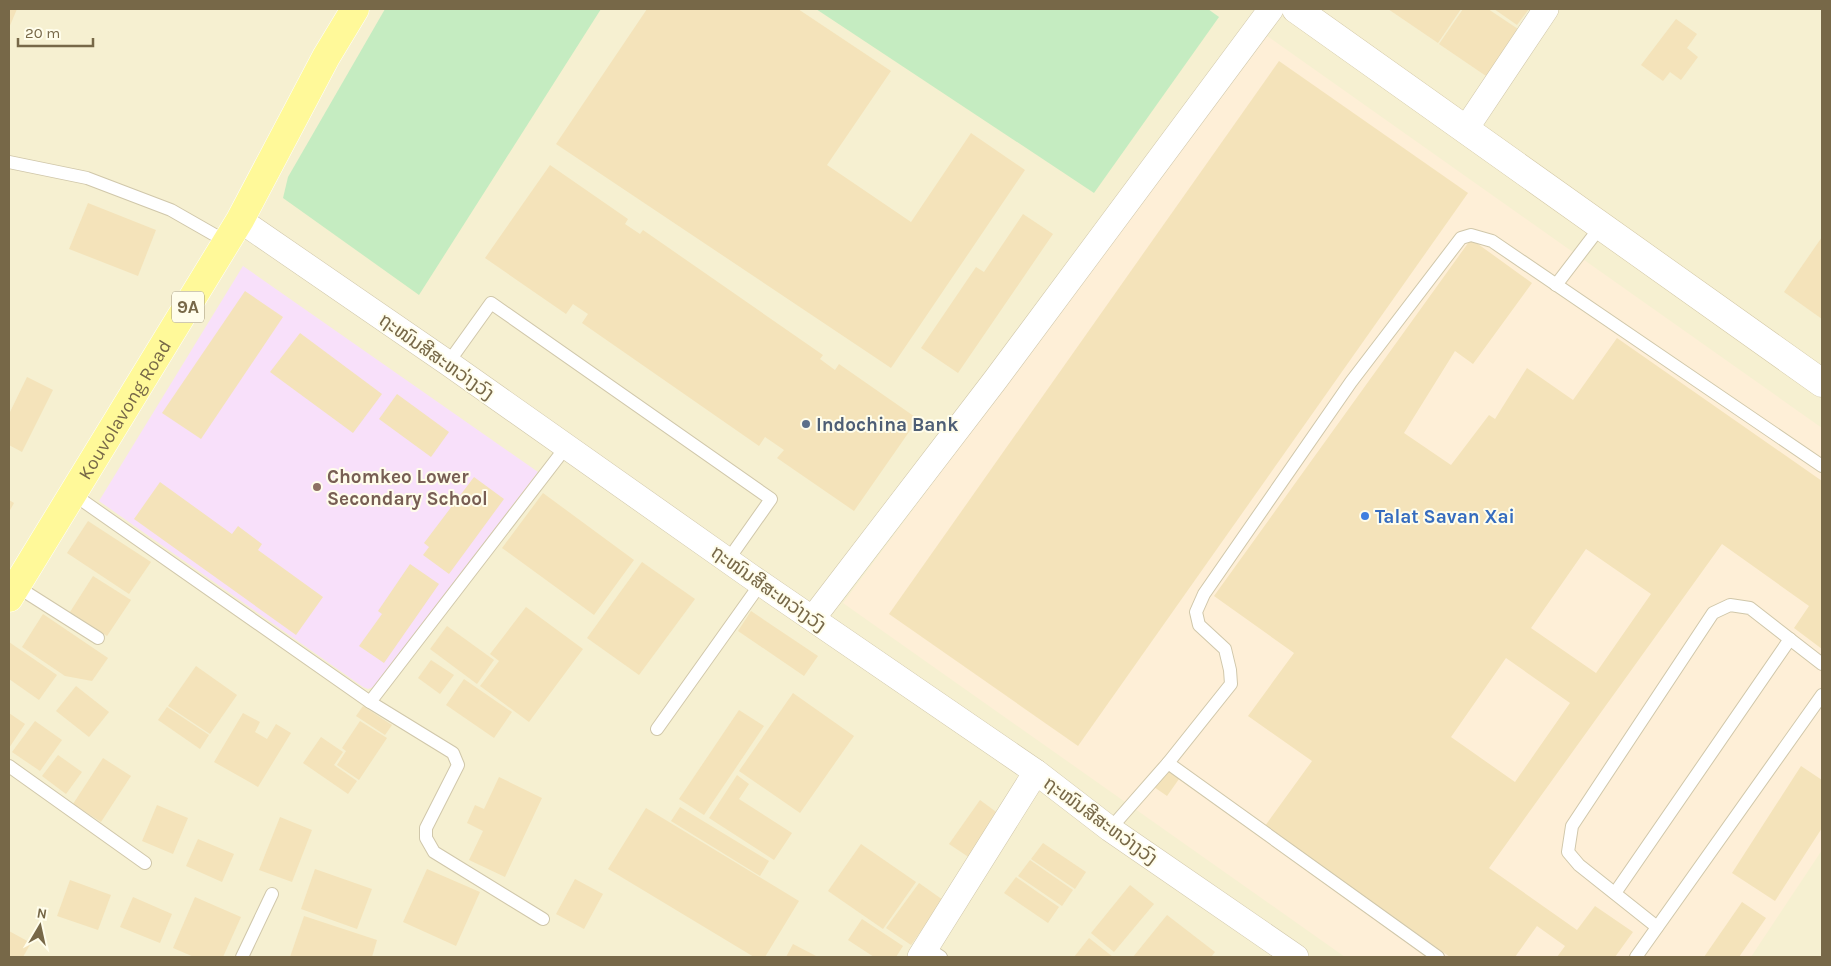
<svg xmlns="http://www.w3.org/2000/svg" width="1831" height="966" viewBox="0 0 1831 966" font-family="Karla,'Noto Sans Lao',sans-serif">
<rect width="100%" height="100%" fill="#fdfce4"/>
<rect fill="#f6f0d1" x="9" y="9" width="1813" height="948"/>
<polygon fill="#feefd7" points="1267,36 1822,428 1822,850 1751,957 1345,957 843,603"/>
<polygon fill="#f8e0fa" points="243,266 538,472 374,687 368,689 363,687 99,501"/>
<g fill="#c5ecc1">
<polygon points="385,9 601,9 419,295 283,198 288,177"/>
<polygon points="816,9 1208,9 1219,17 1094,193"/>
</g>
<g fill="#f4e3ba" fill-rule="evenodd">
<polygon points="9,9 17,9 9,28"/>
<polygon points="647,9 798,9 891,71 827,165 911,222 971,133 1025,170 891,368 556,144"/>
<polygon points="1388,9 1461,9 1438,43"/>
<polygon points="1463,9 1488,9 1521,31 1489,78 1439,44"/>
<polygon points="1494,9 1529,9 1517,25"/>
<polygon points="1676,19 1697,34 1687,48 1698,57 1681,80 1670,72 1663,81 1641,65"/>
<polygon points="1279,61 1468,193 1078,746 889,614"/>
<polygon points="550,165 628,219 625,224 640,234 643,230 823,355 820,359 835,370 839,364 918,419 854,511 777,458 784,450 765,437 759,446 582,323 588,314 573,304 566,314 485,258"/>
<polygon points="88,203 156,230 138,276 69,249"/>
<polygon points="1023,214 1053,234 958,373 921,348 976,267 984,272"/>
<polygon points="1822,237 1822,319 1784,292"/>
<path d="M1471 239 1532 283 1473 364 1455 351 1404 433 1451 465 1489 415 1495 419 1527 368 1573 400 1617 338 1822 481V649L1794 628 1809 606 1722 544 1489 868 1577 930 1595 906 1633 932 1615 957H1557L1565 946 1537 926 1515 957H1450L1265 826 1312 761 1248 716 1294 653 1214 596ZM1586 549 1651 594 1596 673 1531 628ZM1506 658 1570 703 1515 782 1451 737Z"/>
<polygon points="245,291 283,317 201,439 162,413"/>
<polygon points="300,333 382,394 353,433 270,372"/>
<polygon points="27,377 53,390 22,452 9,445 9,414"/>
<polygon points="397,394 449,432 431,457 379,419"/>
<polygon points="474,477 504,499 449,574 423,555 429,547 424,543"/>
<polygon points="160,482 232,534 238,526 262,544 258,550 323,597 296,635 134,519"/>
<polygon points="543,493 634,560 594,615 502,548"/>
<polygon points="9,500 14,503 9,512"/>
<polygon points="88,521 151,562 129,594 67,553"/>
<polygon points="642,562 695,599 639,675 587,638"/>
<polygon points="410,564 439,584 384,663 359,646 382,614 378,611"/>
<polygon points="93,576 131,600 107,636 70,612"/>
<polygon points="526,607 583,649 529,722 480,686 499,661 490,654"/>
<polygon points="751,611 818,656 804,676 738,631"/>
<polygon points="43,614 108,658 92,681 65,676 22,647"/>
<polygon points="447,626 494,660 477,684 430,649"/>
<polygon points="9,642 57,675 39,700 9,679"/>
<polygon points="431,660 454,675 440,694 418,678"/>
<polygon points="196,666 237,695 210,734 168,706"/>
<polygon points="464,679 512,712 494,738 446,705"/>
<polygon points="76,686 109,712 89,737 56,711"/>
<polygon points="793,693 854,736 800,813 739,771"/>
<polygon points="363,706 392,725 385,735 356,716"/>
<polygon points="167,707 209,735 200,749 158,720"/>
<polygon points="739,710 764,726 704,815 679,799"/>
<polygon points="9,713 25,724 9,748"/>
<polygon points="243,713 260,722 255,732 267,739 276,724 291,733 258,787 214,762"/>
<polygon points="35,721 62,740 40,771 12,752"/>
<polygon points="360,721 387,738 359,780 337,765 346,751 342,748"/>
<polygon points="321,737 343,752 334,765 357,781 348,794 303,763"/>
<polygon points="58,755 82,772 66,794 42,776"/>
<polygon points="103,758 131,776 101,822 73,804"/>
<polygon points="1801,766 1822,780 1822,828 1775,901 1732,873"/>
<polygon points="1166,770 1179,779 1167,796 1154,787"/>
<polygon points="737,775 749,784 739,799 792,833 774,860 709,818"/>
<polygon points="499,777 542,798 505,877 469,860 483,831 467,823 475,805 484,809"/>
<polygon points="980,800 1003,817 973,860 949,844"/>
<polygon points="157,805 188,818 173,854 142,841"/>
<polygon points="680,807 769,861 760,876 671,821"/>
<polygon points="646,808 799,901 765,957 754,957 608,869"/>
<polygon points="280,817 312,830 292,882 259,870"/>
<polygon points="198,839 234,854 222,882 186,866"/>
<polygon points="1043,843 1086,872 1075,889 1031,859"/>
<polygon points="861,844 916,882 883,929 828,891"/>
<polygon points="1030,860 1073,890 1062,906 1018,876"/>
<polygon points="315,869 372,889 357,929 301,909"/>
<polygon points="427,869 480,892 456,946 403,922"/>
<polygon points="1016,877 1059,907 1048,923 1004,893"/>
<polygon points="575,879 603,894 584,929 556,914"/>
<polygon points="70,880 111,895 98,930 57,916"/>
<polygon points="919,883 943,900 911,945 886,928"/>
<polygon points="1130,885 1154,904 1114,952 1091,933"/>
<polygon points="133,897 172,914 160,943 120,927"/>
<polygon points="195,897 241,917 223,957 194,957 173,948"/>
<polygon points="1742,902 1766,918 1739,957 1704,957"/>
<polygon points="1167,915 1215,952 1211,957 1133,957"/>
<polygon points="304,916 377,940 372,957 290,957"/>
<polygon points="862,919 903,946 896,957 874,957 848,940"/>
<polygon points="9,931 31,943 23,957 9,957"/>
<polygon points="1089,938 1113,957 1074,957"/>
<polygon points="793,944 818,957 786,957"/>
</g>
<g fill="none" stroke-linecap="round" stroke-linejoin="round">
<defs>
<g id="lane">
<polyline points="9,162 87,178 171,210 227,242"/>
<polyline points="1556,285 1601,226"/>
<polyline points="448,363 491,303 771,499 728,560"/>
<polyline points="73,494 370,702 453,753 458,765 426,828 426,838 434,852 543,919"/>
<polyline points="16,586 98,638"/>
<polyline points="370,702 566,447"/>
<polyline points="657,729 761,583"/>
<polyline points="1168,763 1438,957"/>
<polyline points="9,766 145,863"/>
<polyline points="1110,829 1168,763 1231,684 1230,670 1225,649 1199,625 1196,612 1204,594 1351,382 1461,238 1471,235 1492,241 1822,466"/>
<polyline points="1615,893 1790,639"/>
<polyline points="1657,927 1579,865 1568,852 1572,826 1713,613 1730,605 1750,608 1822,664"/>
<polyline points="926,947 941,957"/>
<polyline points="242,957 272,894"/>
<polyline points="1636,957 1822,695"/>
</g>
<g id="street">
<polyline points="1465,130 1546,9"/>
<polyline points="240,220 448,363 750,576 1036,772 1110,829 1296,957"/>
<polyline points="813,618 996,379 1271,9"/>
<polyline points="920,957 1036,772"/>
</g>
<polyline id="secondary" points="1296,9 1822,383"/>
<g id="primary">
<path id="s1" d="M9 598 240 220 326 57 355 9"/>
</g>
</defs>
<use href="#lane" stroke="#d0c7aa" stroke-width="14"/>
<use href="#street" stroke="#d0c7aa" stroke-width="26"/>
<use href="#secondary" stroke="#d3c8a6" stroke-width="29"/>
<use href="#primary" stroke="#fff" stroke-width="29"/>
<use href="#lane" stroke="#fff" stroke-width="12"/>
<use href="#street" stroke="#fff" stroke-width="25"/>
<use href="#secondary" stroke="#fff" stroke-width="28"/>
<use href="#primary" stroke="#fff999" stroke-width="28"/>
</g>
<circle fill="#5c6f8a" stroke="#fffdeb" stroke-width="2" cx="806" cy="424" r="5"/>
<circle fill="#8d6e63" stroke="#fffdeb" stroke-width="2" cx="317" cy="487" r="5"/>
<circle fill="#3f7fe0" stroke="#fffdeb" stroke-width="2" cx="1365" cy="516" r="5"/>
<g text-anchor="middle" stroke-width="4" stroke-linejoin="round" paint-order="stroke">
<rect fill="#fffdeb" stroke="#a09579" stroke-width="1" x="172" y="291.5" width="32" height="31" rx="4"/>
<g font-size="18" font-weight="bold" fill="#776848">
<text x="188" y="313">9A</text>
</g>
<g font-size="19" fill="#776848" stroke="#fffdeb">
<text transform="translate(437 356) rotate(35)" y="7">ຖະໜົນສີສະຫວ່າງວົງ</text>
<text dy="7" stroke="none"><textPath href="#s1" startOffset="221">Kouvolavong Road</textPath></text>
<text transform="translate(769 588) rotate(35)" y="7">ຖະໜົນສີສະຫວ່າງວົງ</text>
<text transform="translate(1101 820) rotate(36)" y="7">ຖະໜົນສີສະຫວ່າງວົງ</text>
</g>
<g font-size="19" font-weight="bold" fill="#4e5e75" stroke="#fffdeb" text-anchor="start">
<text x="816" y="431">Indochina Bank</text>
</g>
<g font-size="19" font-weight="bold" fill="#785e54" stroke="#fffdeb" text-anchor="start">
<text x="327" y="483">Chomkeo Lower<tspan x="327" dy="22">Secondary School</tspan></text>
</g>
<g font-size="19" font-weight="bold" fill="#366cbe" stroke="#fffdeb" text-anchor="start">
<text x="1375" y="523">Talat Savan Xai</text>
</g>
</g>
<rect width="1831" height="966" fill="none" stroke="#776848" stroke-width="20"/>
<g transform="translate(40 926) rotate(9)" stroke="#fffdeb" stroke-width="4" paint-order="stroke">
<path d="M0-4L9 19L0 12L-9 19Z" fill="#776848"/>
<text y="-8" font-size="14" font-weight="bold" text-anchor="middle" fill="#776848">N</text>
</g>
<path d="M18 38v8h75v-8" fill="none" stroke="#776848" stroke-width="2.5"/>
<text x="25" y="38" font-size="15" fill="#776848" stroke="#fffdeb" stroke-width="4" paint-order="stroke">20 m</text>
</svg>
